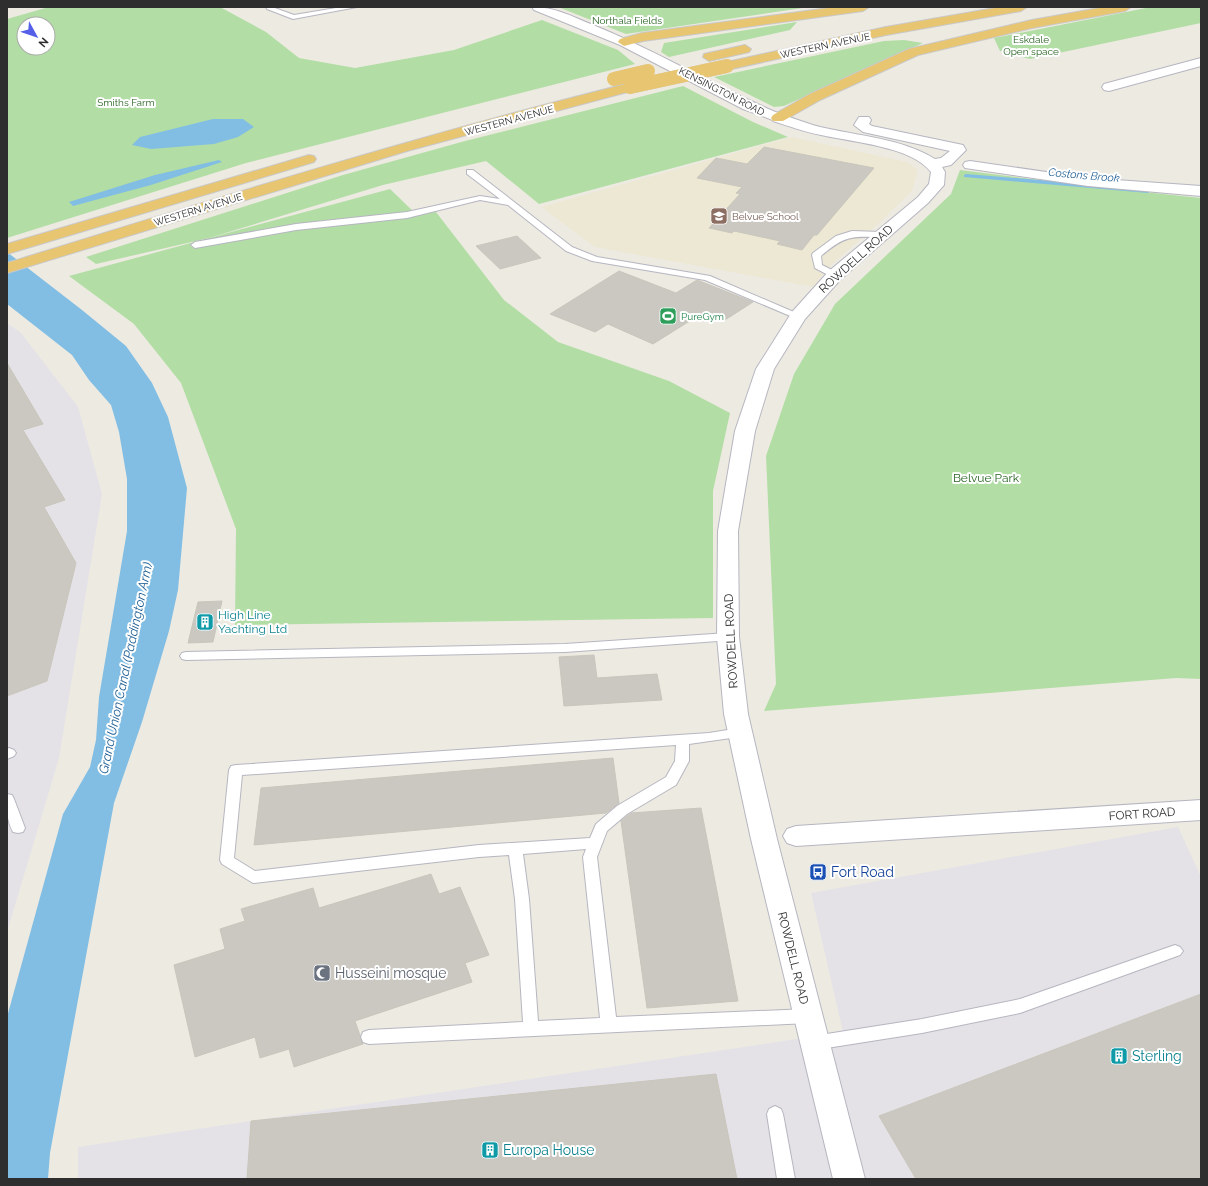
<svg xmlns="http://www.w3.org/2000/svg" width="1208" height="1186" viewBox="0 0 1208 1186" font-family="Raleway,sans-serif">
<rect width="100%" height="100%" fill="#edeae2"/>
<g fill="#e4e2e7">
<polygon points="7,323 21,333 78,407 102,494 59,758 7,932"/>
<polygon points="1178,827 1201,877 1201,1179 78,1179 78,1147 843,1032 811,893"/>
</g>
<polygon fill="#ede8d4" points="792,137 907,162 918,170 912,191 878,224 832,264 813,287 595,247 541,207"/>
<g fill="#b2dea5" fill-rule="evenodd">
<path d="M49 7H220L266 32 299 58 355 68 454 50 542 20 618 50 635 64 246 163 7 238V19ZM24 24H48V48H24Z"/>
<polygon points="558,7 809,7 626,34"/>
<polygon points="1151,7 1201,7 1201,23 1030,59 1000,51 994,38"/>
<polygon points="797,22 790,30 669,57 661,52 664,43"/>
<polygon points="904,40 923,43 784,106 774,107 714,77 884,41"/>
<polygon points="683,86 753,122 788,137 539,204 486,161 383,185 209,238 96,264 86,257 343,175 465,141"/>
<polygon points="960,170 1087,186 1201,198 1201,679 1176,678 764,711 776,684 766,456 794,374 835,304 951,194"/>
<polygon points="390,189 416,214 436,212 504,300 558,342 669,381 730,413 713,491 713,618 235,625 236,529 181,383 134,324 69,276"/>
</g>
<g fill="#82bee3">
<polygon points="213,119 243,119 254,127 238,137 214,144 151,149 132,145 140,137"/>
<polygon points="219,160 222,162 151,185 73,206 69,202 155,175"/>
<polygon points="7,252 82,310 126,346 152,383 168,417 187,488 178,590 169,631 142,722 114,803 50,1153 48,1179 7,1179 7,1017 63,814 90,767 96,740 99,697 127,531 127,479 119,432 111,405 89,380 72,355 7,304"/>
</g>
<g fill="none" stroke-linecap="round" stroke-linejoin="round">
<polygon fill="#82bee3" fill-rule="evenodd" points="966,174 1148,189 1151,191 1148,193 964,177 964,175"/>
</g>
<g fill="#cac8c0" stroke="#c9c6bc">
<polygon points="764,147 874,168 817,235 814,235 802,250 777,244 780,241 734,231 732,233 709,228 740,194 736,193 742,187 697,178 716,158 747,164"/>
<polygon points="517,236 541,258 500,269 476,246"/>
<polygon points="619,271 676,293 697,280 753,302 725,320 704,312 653,344 608,324 595,332 550,314"/>
<polygon points="7,363 43,424 23,430 65,500 44,507 76,563 47,681 7,696"/>
<polygon points="222,601 213,642 188,643 198,602"/>
<polygon points="594,655 597,678 657,674 662,700 564,706 559,657"/>
<polygon points="613,758 619,803 606,813 254,845 261,788"/>
<polygon points="701,808 738,1001 647,1008 621,821 631,813"/>
<polygon points="431,874 439,894 460,887 489,955 465,963 472,982 355,1021 363,1044 294,1067 289,1049 260,1058 255,1037 195,1057 174,965 225,949 220,929 245,921 241,909 313,888 319,908"/>
<polygon points="1201,994 1201,1179 916,1179 879,1116"/>
<polygon points="716,1074 737,1179 247,1179 251,1121"/>
</g>
<g fill="none" stroke-linecap="round" stroke-linejoin="round">
<defs>
<g id="service">
<polygon points="266,7 272,7 294,15 342,7 357,7 293,19 267,9"/>
<polygon points="467,170 473,170 572,247 597,257 710,276 803,316 798,319 795,318 705,280 592,261 566,251 508,205 480,200 407,218 296,230 195,248 191,245 195,242 296,224 407,212 480,196 500,199 467,174"/>
<path d="M852 231 881 232 885 235 881 238C852 235 843 237 821 256L822 265 838 273V277H832L815 268 812 255 813 253 836 236Z"/>
<polygon points="728,633 732,634 734,637 732,640 565,652 186,660 182,659 180,656 182,653 186,652 565,644"/>
<path d="M740 728 745 730 747 733 745 736 689 744V761L676 785 627 814 607 831 597 857 616 1017 808 1009 814 1011 816 1016 814 1021 808 1023 369 1044 363 1042 361 1037 363 1032 369 1030 523 1022 515 899 509 855 479 857 253 883 222 864 220 860 229 770 231 766 236 765 709 733ZM676 745 675 761 666 777 617 806 596 824 590 838 479 845 255 871 234 858 242 775ZM586 849 583 857 600 1018 538 1021 529 899 523 854Z"/>
<polygon points="9,748 14,750 16,753 14,756 7,759 7,749"/>
<path d="M7 794 12 795 14 799 25 828 23 832 18 833 13 832C6 819 7 808 7 794Z"/>
<polygon points="1175,945 1180,947 1183,951 1180,955 1020,1013 922,1033 814,1050 808,1048 806,1043 808,1038 814,1036 922,1019 1020,999"/>
<polygon points="775,1106 781,1109 783,1114 795,1179 777,1179 767,1114 769,1109"/>
</g>
<g id="minor">
<polygon points="1201,58 1201,66 1109,91 1104,90 1102,87 1104,84"/>
<path d="M778 114C792 117 805 123 820 127 858 136 901 138 935 159L941 158 950 151 863 132 854 125 859 117H869L871 120 869 124 872 126 963 145 966 150 951 165 942 167 945 172 944 185 928 203 841 279 805 319 774 369 755 431 738 531 739 637 748 714 777 839 865 1179H833L751 839 724 714 717 637 718 531 735 431 756 369 792 312 829 271 918 197 929 184 931 172C911 146 851 142 821 135 804 132 789 126 773 121L771 118 773 115Z"/>
<polygon points="970,161 1088,178 1201,186 1201,196 1088,186 965,168 963,165 965,162"/>
<polygon points="1201,800 1201,820 796,846 787,843 783,836 787,829 796,826"/>
</g>
<path id="tertiary" d="M532 7C555 7 571 16 593 25 658 51 718 89 783 115L785 118 783 121 778 122 743 109 620 45 534 10Z"/>
<g id="trunk">
<polygon points="836,7 869,7 863,11 643,41 624,46 618,42 620,39 642,33"/>
<polygon points="1001,7 1027,7 1021,11 886,35 727,70 721,66 727,62 886,27"/>
<polygon points="1105,7 1131,7 1125,11 1032,28 918,55 820,100 783,121 773,121 771,118 773,115 810,94 909,49 1032,20"/>
<polygon points="745,45 751,49 749,52 709,61 703,57 704,54"/>
<path d="M630 83 635 84 637 87 635 90 407 151 7 273V263C214 199 420 135 630 83Z"/>
<polygon points="309,155 314,156 316,159 314,162 7,254 7,244"/>
</g>
</defs>
<use href="#service" stroke="#b6b6c0" stroke-width="2"/>
<use href="#minor" stroke="#b6b6c0" stroke-width="2"/>
<use href="#tertiary" stroke="#b6b6c0" stroke-width="2"/>
<use href="#trunk" stroke="#c9c9c9" stroke-width="2"/>
<use href="#service" fill="#fff" fill-rule="evenodd"/>
<use href="#minor" fill="#fff" fill-rule="evenodd"/>
<use href="#tertiary" fill="#fff" fill-rule="evenodd"/>
<use href="#trunk" fill="#e8c570" fill-rule="evenodd"/>
<defs>
<g id="trunk-bridge">
<polyline points="614,79 648,71"/>
<polyline points="630,87 727,66"/>
</g>
</defs>
<use href="#trunk-bridge" stroke="#c9c9c9" stroke-width="14" stroke-linecap="butt"/>
<use href="#trunk-bridge" stroke="#e8c570" stroke-width="14"/>
</g>
<defs>
<symbol id="school-square" viewBox="-11 -11 22 22"><rect x="-9" y="-9" width="18" height="18" rx="4" fill="#8d6e63" stroke="#fff"/><path d="M0-5L7-2L0 1L-7-2ZM-4 1L0 2.5L4 1V4Q0 6-4 4Z" fill="#fff"/></symbol>
<symbol id="stadium-square" viewBox="-11 -11 22 22"><rect x="-9" y="-9" width="18" height="18" rx="4" fill="#2e9e5b" stroke="#fff"/><path d="M0-5a6.5 5 0 1 0 0 10a6.5 5 0 1 0 0-10ZM-3.5-1.8h7v3.6h-7Z" fill="#fff"/></symbol>
<symbol id="building-square" viewBox="-11 -11 22 22"><rect x="-9" y="-9" width="18" height="18" rx="4" fill="#0f9aa8" stroke="#fff"/><path d="M-4-6H4V6H1V3H-1V6H-4ZM-2.5-4.3h1.7v1.8h-1.7ZM.8-4.3h1.7v1.8H.8ZM-2.5-1h1.7V.8h-1.7ZM.8-1h1.7V.8H.8Z" fill="#fff"/></symbol>
<symbol id="bus-square" viewBox="-11 -11 22 22"><rect x="-9" y="-9" width="18" height="18" rx="4" fill="#1a4fb4" stroke="#fff"/><path d="M-5-6H5V4H4V6H2V4H-2V6H-4V4H-5ZM-3.5-4V0h7V-4ZM-3.5 1.2v1.5H-2V1.2ZM2 1.2v1.5H3.5V1.2Z" fill="#fff"/></symbol>
<symbol id="mosque-square" viewBox="-11 -11 22 22"><rect x="-9" y="-9" width="18" height="18" rx="4" fill="#6b7280" stroke="#fff"/><path d="M3.5-4.9A6 6 0 1 0 3.5 4.9A5 5 0 1 1 3.5-4.9Z" fill="#fff"/></symbol>
</defs>
<g fill-rule="evenodd">
<use href="#school-square" x="709" y="206" width="20" height="20"/>
<use href="#stadium-square" x="658" y="306" width="20" height="20"/>
<use href="#building-square" x="195" y="612" width="20" height="20"/>
<use href="#bus-square" x="808" y="862" width="20" height="20"/>
<use href="#mosque-square" x="312" y="963" width="20" height="20"/>
<use href="#building-square" x="1109" y="1046" width="20" height="20"/>
<use href="#building-square" x="480" y="1140" width="20" height="20"/>
</g>
<g text-anchor="middle" stroke-width="4" stroke-linejoin="round" paint-order="stroke">
<g font-size="10" fill="#2a6524" stroke="#fff">
<text x="627" y="24">Northala Fields</text>
<text x="1031" y="43">Eskdale<tspan x="1031" dy="12">Open space</tspan></text>
<text x="126" y="106">Smiths Farm</text>
</g>
<g font-size="10" fill="#2e2e2e" stroke="#fff">
<text transform="translate(825 45) rotate(-12)" y="4">WESTERN AVENUE</text>
<text transform="translate(722 91) rotate(27)" y="4">KENSINGTON ROAD</text>
<text transform="translate(509 120) rotate(-15)" y="4">WESTERN AVENUE</text>
<text transform="translate(198 209) rotate(-17)" y="4">WESTERN AVENUE</text>
</g>
<g font-size="10" fill="#785e54" stroke="#fff" text-anchor="start">
<text x="732" y="220">Belvue School</text>
</g>
<g font-size="10" fill="#27864d" stroke="#fff" text-anchor="start">
<text x="681" y="320">PureGym</text>
</g>
<g font-size="11" font-style="italic" fill="#1d5d93" stroke="#fff">
<text transform="translate(1084 175) rotate(5)" y="4">Costons Brook</text>
</g>
<g font-size="12" fill="#2e2e2e" stroke="#fff">
<text transform="translate(856 259) rotate(-42)" y="4">ROWDELL ROAD</text>
<text transform="translate(731 641) rotate(-93)" y="4">ROWDELL ROAD</text>
<text transform="translate(1142 814) rotate(-4)" y="4">FORT ROAD</text>
<text transform="translate(793 958) rotate(76)" y="4">ROWDELL ROAD</text>
</g>
<g font-size="12" fill="#2a6524" stroke="#fff">
<text x="986" y="482">Belvue Park</text>
</g>
<g font-size="12" fill="#0d838f" stroke="#fff" text-anchor="start">
<text x="218" y="619">High Line<tspan x="218" dy="14">Yachting Ltd</tspan></text>
</g>
<g font-size="13" font-style="italic" fill="#1d5d93" stroke="#fff">
<text transform="translate(125 668) rotate(-78)" y="5">Grand Union Canal (Paddington Arm)</text>
</g>
<g font-size="14" fill="#164399" stroke="#fff" text-anchor="start">
<text x="831" y="877">Fort Road</text>
</g>
<g font-size="14" fill="#5b616d" stroke="#fff" text-anchor="start">
<text x="335" y="978">Husseini mosque</text>
</g>
<g font-size="14" fill="#0d838f" stroke="#fff" text-anchor="start">
<text x="1132" y="1061">Sterling</text>
<text x="503" y="1155">Europa House</text>
</g>
</g>
<rect width="1208" height="1186" fill="none" stroke="#2e2e2e" stroke-width="16"/>
<g transform="translate(36 36) rotate(130)"><circle r="19" fill="#ffffff" stroke="#ababab"/>
<path d="M0-3L7 15L0 10L-7 15Z" fill="#555fe8"/>
<text y="-6" font-size="11" font-weight="bold" text-anchor="middle" fill="#2e2e2e">N</text>
</g>
</svg>
